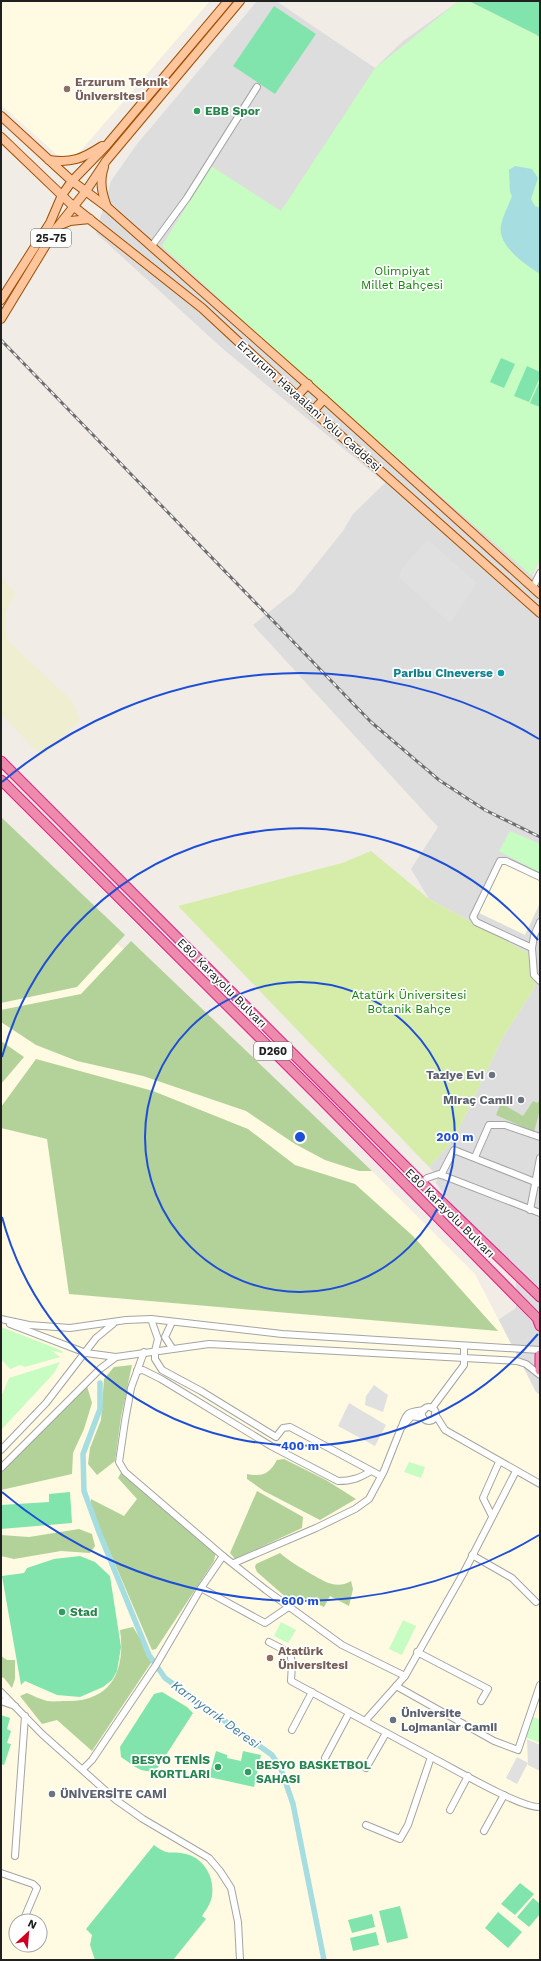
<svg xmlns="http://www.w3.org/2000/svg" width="541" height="1961" viewBox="0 0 541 1961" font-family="'Work Sans',sans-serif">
<rect width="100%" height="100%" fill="#f1ece6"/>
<path fill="#dedddd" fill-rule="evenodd" d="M257 1H276L375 68 403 41 459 1H469L540 37V560L532 575 540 583V1960H1V1308L494 1323 516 1308V1276L474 1236 436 1183 438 1177 429 1167 454 1139 503 1037 535 987 530 954 429 899 411 869 438 827 253 625 294 592 343 531 353 514 385 483 223 349 96 233 111 181 137 144ZM16 1921H40V1945H16Z"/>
<g fill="#fffae1" fill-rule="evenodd">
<polygon points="1,1 210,1 79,153 66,157 56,154 1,105"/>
<path d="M1 840 372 1171 475 1274 536 1392 540 1395V1960H1ZM16 1921H40V1945H16Z"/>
<polygon points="503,860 540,878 540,903 525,935 477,912"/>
</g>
<polygon fill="#f0eed1" points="1,577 15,593 5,615 7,640 72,701 80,720 42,757 1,714"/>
<polygon fill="#d6edaa" points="371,851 429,899 530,954 535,987 503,1037 454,1139 429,1167 178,906 342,863"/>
<g fill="#b3d299">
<polygon points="1,817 125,935 77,987 1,1003"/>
<polygon points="131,941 372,1171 359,1171 325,1160 295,1144 246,1111 143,1076 77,1061 36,1045 1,1022 1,1010 81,994"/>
<polygon points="1,1041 24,1057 1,1084"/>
<polygon points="36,1059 153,1091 248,1129 295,1165 355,1184 413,1236 498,1331 69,1294 47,1139 1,1128 1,1107"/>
<polygon points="540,1100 540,1109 534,1132 496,1115 501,1103 523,1116 533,1101 537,1103"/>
<polygon points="132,1365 121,1417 115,1461 97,1475 88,1464 90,1448 101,1420 104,1379 114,1367"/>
<polygon points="87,1386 92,1403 84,1429 73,1453 72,1474 1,1490 1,1472"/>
<path d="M284 1459 326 1480 356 1499 320 1520 264 1491 247 1479V1474C263 1477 269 1474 277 1460Z"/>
<polygon points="122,1471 216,1551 214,1561 156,1649 152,1650 91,1508 91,1499 124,1516 137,1499 118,1478"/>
<polygon points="257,1491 303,1517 302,1528 235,1559 230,1553"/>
<polygon points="79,1529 92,1534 95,1546 90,1553 61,1551 14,1559 1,1556 1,1535 29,1537"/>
<path d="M280 1553C290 1562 300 1567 311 1574 324 1581 336 1590 351 1581L353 1589 349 1606 330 1596 324 1607 307 1599 289 1600 257 1572 255 1567 256 1564Z"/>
<path d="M133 1627 153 1660 92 1751 57 1720 42 1724 20 1696 27 1693C34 1696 40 1699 47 1701 53 1702 60 1701 66 1701 111 1702 126 1671 120 1630Z"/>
<polygon points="1,1656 7,1660 15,1660 15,1679 12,1688 4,1678 1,1677"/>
</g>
<g fill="#c7fcc2">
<polygon points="459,1 469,1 540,37 540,560 531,575 298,371 162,246 211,166 281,211 375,68"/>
<polygon points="510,831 540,844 540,873 499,851"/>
<polygon points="1,1327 58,1349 63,1352 61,1353 51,1350 60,1357 25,1367 20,1365 10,1369 1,1359"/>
<polygon points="60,1362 54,1373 1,1430 1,1397 9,1378"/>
<polygon points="409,1462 425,1467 421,1478 404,1472"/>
<polygon points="403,1620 416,1626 402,1655 389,1649"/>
<polygon points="281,1622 296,1630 288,1643 274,1636"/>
<polygon points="533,1717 540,1720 540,1743 525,1737"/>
</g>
<g fill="#81e4ad">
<polygon points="469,1 540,1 540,37 535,34"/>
<polygon points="274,6 316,34 275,94 233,66"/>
<polygon points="501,358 515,364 504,388 490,382"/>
<polygon points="527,366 540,372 540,377 529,402 514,396"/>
<polygon points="540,381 540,407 530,403"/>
<polygon points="70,1492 72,1523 1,1529 1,1505 49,1502 49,1494"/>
<polygon points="80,1556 95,1562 110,1576 121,1647 117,1671 112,1680 103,1687 80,1697 57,1695 25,1681 21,1685 2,1576 24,1573 27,1568 54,1559"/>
<path d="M162 1692 187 1707 193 1713 157 1769C143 1776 133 1765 121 1757L120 1747 154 1694Z"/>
<polygon points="1,1715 10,1718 7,1729 11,1731 7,1743 11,1744 4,1765 1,1764"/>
<polygon points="216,1751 227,1755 227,1758 241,1761 243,1751 261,1755 254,1787 209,1777"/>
<path d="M154 1845C170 1857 169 1850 186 1854 204 1858 215 1878 212 1896 211 1903 206 1910 202 1916L206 1919 173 1960H95L90 1945 92 1935 86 1929Z"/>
<polygon points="520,1883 534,1894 515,1915 501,1904"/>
<polygon points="533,1898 540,1904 540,1914 529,1927 517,1917"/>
<polygon points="400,1906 408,1938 387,1943 379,1911"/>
<polygon points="498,1912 522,1932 508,1948 485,1928"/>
<polygon points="372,1914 375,1927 352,1933 348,1920"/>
<polygon points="376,1932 379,1945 353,1951 350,1938"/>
</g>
<g fill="#e0e0e0">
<polygon points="427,539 477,583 450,623 399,578 401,570"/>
<polygon points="374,1385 388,1395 383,1412 365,1405 366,1396"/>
<polygon points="349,1403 386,1425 375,1446 338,1426"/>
<polygon points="527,1739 540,1745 540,1771 528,1765"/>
<polygon points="517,1757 528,1763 517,1784 506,1778"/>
</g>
<path fill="#a5dde1" d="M515 166 532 169 538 178 531 199 535 206 540 208V274C525 264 497 246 501 225 503 215 509 205 512 196L510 192 509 170Z"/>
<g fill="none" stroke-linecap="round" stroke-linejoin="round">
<polyline stroke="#a5dde1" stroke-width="5.5" points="100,1383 100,1409 83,1454 84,1491 99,1532 149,1655 165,1678 272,1755 281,1769 293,1804 324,1960"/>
<defs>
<g id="minor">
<polyline points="151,247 187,198 257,87"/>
<polyline points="533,587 540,573"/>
<polyline points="540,877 506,861 500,861 473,917 476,922 532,948 534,975 540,981"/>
<polyline points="532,948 534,936 540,922"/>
<polyline points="475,1157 489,1125 505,1125 540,1137"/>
<polyline points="441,1175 454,1150 540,1184"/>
<polyline points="422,1183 427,1178 439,1174 540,1213"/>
<polyline points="530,1210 540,1158"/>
<polyline points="1,1319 29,1325 70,1328 126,1320 151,1319 282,1334 540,1350"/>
<polyline points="151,1319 158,1339 155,1351 155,1359 162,1370 201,1391 276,1437 283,1428 290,1427 381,1476"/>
<polyline points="172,1322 165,1337 172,1348"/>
<polyline points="10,1324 86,1353 116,1357"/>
<polyline points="144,1352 131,1388 125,1421 119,1462 125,1472 223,1556 266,1590 342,1645 405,1676"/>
<path d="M137 1371 143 1370 161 1379 271 1446 338 1481C352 1481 360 1478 371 1471"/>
<circle cx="429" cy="1414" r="7"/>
<polyline points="432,1408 464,1365 464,1346"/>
<polyline points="435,1414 445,1430 540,1484"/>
<path d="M402 1426C407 1411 409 1412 424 1410"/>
<polyline points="1,1450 46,1403 96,1338 113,1324"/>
<polyline points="1,1468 100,1369 116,1357 209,1344 517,1361 526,1364 540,1375"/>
<polyline points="492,1516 483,1498 499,1462"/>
<polyline points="472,1555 512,1578 536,1602"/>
<polyline points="234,1563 316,1528 355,1509 369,1499 384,1471 401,1428 412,1416 423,1418"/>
<polyline points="201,1588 265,1623 290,1606"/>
<polyline points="269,1642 290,1653 292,1663 291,1681 431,1757 408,1825 400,1839 366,1825"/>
<polyline points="417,1652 488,1689 481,1701"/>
<polyline points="396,1686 494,1741 518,1750 540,1685"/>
<polyline points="1,1692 42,1734 116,1800 143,1819 209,1858 220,1871 231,1888 238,1922 240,1960"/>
<polyline points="1,1701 15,1706"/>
<polyline points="365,1721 405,1676 464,1572 516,1471"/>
<polyline points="292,1730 312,1692"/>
<path d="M431 1757C453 1768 520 1808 540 1807"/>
<polyline points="325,1758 349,1713"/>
<polyline points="366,1768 386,1733"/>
<polyline points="83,1769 92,1760 156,1665 201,1588 223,1556"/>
<polyline points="450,1810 468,1776"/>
<polyline points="484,1831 504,1795"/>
<polyline points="15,1856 25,1716"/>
<polyline points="1,1873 33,1884 37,1888 23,1921"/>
</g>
<g id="major">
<polyline points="1,116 72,181 107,207 324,399 540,594"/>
<polyline points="1,137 73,206 202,308 313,411 540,613"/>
<path d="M49 160C72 163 82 159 102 146"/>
<path d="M104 167C99 182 102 193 107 207"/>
<polyline points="60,225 70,221 90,219"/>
<polyline points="1,300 50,223 62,195 72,181 106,146 228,1"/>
<polyline points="1,319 55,230 86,191 106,161 240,1"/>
<polyline points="297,396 308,384"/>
<polyline points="313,411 324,399"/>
</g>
<g id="highway">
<polyline points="1,761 422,1183 540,1297"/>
<polyline points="1,780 321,1099 537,1318 540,1326"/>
<polyline points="540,1355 540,1370"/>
</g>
</defs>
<use href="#minor" stroke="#a4a4a4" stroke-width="8"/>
<use href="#major" stroke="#9c4f00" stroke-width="10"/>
<use href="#highway" stroke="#e51e82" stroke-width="11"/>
<use href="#minor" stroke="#fff" stroke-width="6"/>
<use href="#major" stroke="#ffc59d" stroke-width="8"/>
<use href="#highway" stroke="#ec8bac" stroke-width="9"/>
<defs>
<polyline id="rail" points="1,340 371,722 439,780 485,810 540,837"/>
</defs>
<use href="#rail" stroke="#6e6e6e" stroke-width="3"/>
<use href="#rail" stroke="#fff" stroke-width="1.5" stroke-dasharray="4.5" stroke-linecap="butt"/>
</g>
<g fill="none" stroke="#1d4ed8" stroke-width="2">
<circle cx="300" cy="1137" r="155"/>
<path d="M538 1334A309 309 0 0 1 2 1217M2 1057A309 309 0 0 1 538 940"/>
<path d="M539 1535A464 464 0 0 1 2 1492M2 782A464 464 0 0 1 539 739"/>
</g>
<g fill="#8d6e63" stroke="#fff" stroke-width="1.5">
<circle cx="67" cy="89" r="4"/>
<circle cx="270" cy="1658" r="4"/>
</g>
<g fill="#2e9e5b" stroke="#fff" stroke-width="1.5">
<circle cx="197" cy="111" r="4"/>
<circle cx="62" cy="1612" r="4"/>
<circle cx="218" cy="1767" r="4"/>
<circle cx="248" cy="1772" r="4"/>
</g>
<circle fill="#0f9aa8" stroke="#fff" stroke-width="1.5" cx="501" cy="673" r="4"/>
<g fill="#6b7280" stroke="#fff" stroke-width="1.5">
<circle cx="492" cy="1075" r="4"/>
<circle cx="521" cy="1100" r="4"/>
<circle cx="393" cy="1720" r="4"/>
<circle cx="52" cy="1794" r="4"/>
</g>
<g text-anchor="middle" stroke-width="3.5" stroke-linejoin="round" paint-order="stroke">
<g fill="#fff" stroke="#636363" stroke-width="1">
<rect x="31" y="229" width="40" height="18" rx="3"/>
<rect x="254" y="1042" width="38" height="18" rx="3"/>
</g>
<g font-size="11" font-weight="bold" fill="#202020">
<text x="51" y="242">25-75</text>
<text x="273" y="1055">D260</text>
</g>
<g font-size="12" font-weight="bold" fill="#785e54" stroke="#fff" text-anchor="start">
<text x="75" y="86">Erzurum Teknik<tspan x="75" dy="14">Üniversitesi</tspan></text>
<text x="278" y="1655">Atatürk<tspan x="278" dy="14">Üniversitesi</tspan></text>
</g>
<g font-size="12" font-weight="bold" fill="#27864d" stroke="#fff" text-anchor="start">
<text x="205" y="115">EBB Spor</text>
<text x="70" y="1616">Stad</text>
<text x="210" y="1764" text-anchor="end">BESYO TENİS<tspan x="210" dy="14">KORTLARI</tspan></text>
<text x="256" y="1769">BESYO BASKETBOL<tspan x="256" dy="14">SAHASI</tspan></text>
</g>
<g font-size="12" fill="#108706" stroke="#fff">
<text x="402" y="275">Olimpiyat<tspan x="402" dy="14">Millet Bahçesi</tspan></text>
<text x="409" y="999">Atatürk Üniversitesi<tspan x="409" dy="14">Botanik Bahçe</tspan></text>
</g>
<g font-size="12" fill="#202020" stroke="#fff">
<text transform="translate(309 406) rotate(42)" y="4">Erzurum Havaalanı Yolu Caddesi</text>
<text transform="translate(222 983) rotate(45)" y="4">E80 Karayolu Bulvarı</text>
<text transform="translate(450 1213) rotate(45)" y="4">E80 Karayolu Bulvarı</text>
</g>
<g font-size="12" font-weight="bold" fill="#0d838f" stroke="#fff" text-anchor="end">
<text x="493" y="677">Paribu Cineverse</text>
</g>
<g font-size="12" font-weight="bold" fill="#5b616d" stroke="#fff" text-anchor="end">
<text x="484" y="1079">Taziye Evi</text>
<text x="513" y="1104">Miraç Camii</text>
<text x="401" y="1717" text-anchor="start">Üniversite<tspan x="401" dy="14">Lojmanlar Camii</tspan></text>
<text x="60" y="1798" text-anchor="start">ÜNİVERSİTE CAMİ</text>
</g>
<g font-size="13" font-style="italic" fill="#3e7d9d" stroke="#fff">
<text transform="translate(216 1714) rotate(36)" y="5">Karnıyarık Deresi</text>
</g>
</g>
<circle cx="300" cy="1137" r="6" fill="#1d4ed8" stroke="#fff" stroke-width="2"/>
<g font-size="12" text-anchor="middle" font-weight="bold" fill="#1d4ed8" stroke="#fff" stroke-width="3.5" stroke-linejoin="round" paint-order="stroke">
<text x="455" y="1141">200 m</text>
<text x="300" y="1450">400 m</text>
<text x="300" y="1605">600 m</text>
</g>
<rect width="541" height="1961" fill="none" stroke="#202020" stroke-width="4"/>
<g transform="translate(28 1933) rotate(26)"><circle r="19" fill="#ffffff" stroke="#a6a6a6"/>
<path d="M0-3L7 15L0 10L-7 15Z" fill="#d00022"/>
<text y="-6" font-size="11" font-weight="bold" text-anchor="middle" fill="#202020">N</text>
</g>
</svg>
